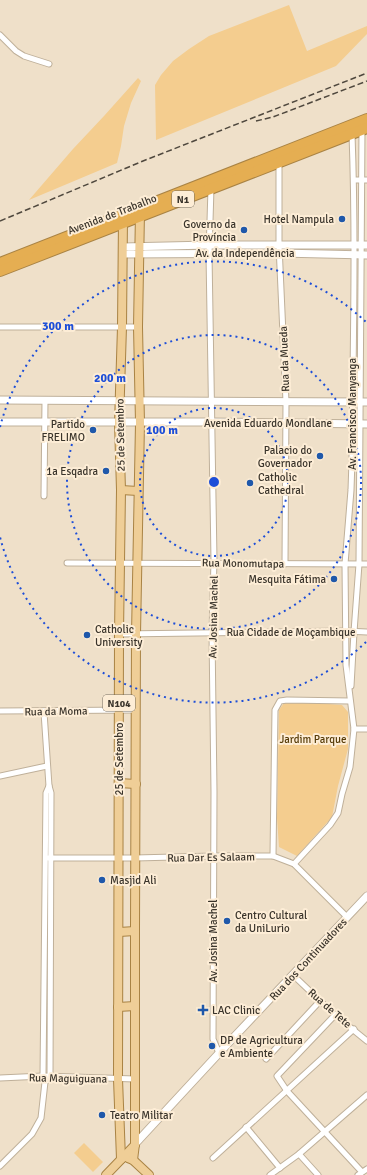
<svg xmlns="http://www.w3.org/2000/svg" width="367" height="1175" viewBox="0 0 367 1175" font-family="Signika,sans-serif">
<rect width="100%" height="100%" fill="#efe0c9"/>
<g fill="#f4cd8f">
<polygon points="289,5 307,51 367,26 367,34 336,66 156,140 155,85 161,75 173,61 189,49 209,36"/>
<polygon points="138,78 141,81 131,103 124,126 121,146 117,163 29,200 73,149 104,116"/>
<polygon points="303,702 342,705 348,712 348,749 338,786 332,817 297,856 279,847 277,818 279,710 284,703"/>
<polygon points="84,1143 103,1162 93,1172 74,1153"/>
</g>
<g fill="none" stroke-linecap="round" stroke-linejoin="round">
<defs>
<g id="street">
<polyline points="0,35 16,51 24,56 49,64"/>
<polyline points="279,161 279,245 286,402 285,564"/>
<polyline points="354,180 367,180"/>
<polyline points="211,188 209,254 214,560 212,633 214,792 213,1039 219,1053"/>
<polyline points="0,327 138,327"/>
<polyline points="44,496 45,400"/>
<polyline points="67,563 367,564"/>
<polyline points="119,634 346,631 367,632"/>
<polyline points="351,686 354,632 359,564 362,129"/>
<polyline points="0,711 136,710"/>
<polyline points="44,712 49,786 51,793 50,1077 45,1082"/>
<polyline points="354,729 367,729"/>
<polyline points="0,776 47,766"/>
<polyline points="273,856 275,710 280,701 287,700 350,701"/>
<polyline points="48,858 135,858 214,856 273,856 294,864 347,917"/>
<path d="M294 864 330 825 338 813 342 794 350 767 354 729 346 665 345 564 351 490 352 460C353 351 356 242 352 134"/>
<polyline points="293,975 335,1015 367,1041"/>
<polyline points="335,1015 277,1076 287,1091 362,1172"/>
<polyline points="266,1059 320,1001"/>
<polyline points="0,1078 43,1076 135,1079"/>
<polyline points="246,1127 280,1168"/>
<polyline points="299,1154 318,1175"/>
<polyline points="213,1158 354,1029"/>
<polyline points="0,1166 32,1134 41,1118 45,1082 43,1076 46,793 49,786"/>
<polyline points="270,1175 299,1154 367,1095"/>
<polyline points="358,1175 367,1169"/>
</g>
<g id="secondary">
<polyline points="123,247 209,245 367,245"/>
<polyline points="123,254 280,253 367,255"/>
<polyline points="0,400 367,402"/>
<polyline points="0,422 213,422 367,424"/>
<polyline points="135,1144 234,1037 367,896"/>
</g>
<g id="primary">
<polyline points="121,490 138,491"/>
<polyline points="119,783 136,784"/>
<polyline points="119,932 135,931"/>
<polyline points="118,1007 135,1006"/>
<polyline points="128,1158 133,1160 149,1175"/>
<polyline points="121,1159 118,1079 119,634 121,490 119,423 122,327 123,218"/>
<polyline points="133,1160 135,1144 135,931 136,634 140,423 138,327 140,212"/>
<polyline points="106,1175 135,1145"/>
</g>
<g id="highway">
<polyline points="0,263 367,119"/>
<polyline points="0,271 367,128"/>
</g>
</defs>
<use href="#street" stroke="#bfb09a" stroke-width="7"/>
<use href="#secondary" stroke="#bfb09a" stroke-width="9"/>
<use href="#primary" stroke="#a98344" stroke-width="10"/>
<use href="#highway" stroke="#a98344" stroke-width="12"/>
<use href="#street" stroke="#fff" stroke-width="5"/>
<use href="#secondary" stroke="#fff" stroke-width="7"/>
<use href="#primary" stroke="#efce97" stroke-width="8"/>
<use href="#highway" stroke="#e5ae52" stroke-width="10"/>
<g stroke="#4f483e" stroke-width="1.5" stroke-dasharray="6 3" stroke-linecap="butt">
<polyline points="256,121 273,117 367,81"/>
<polyline points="0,221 143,161 367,73"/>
</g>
</g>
<g fill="none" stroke="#1d4ed8" stroke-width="2" stroke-dasharray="2 4">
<circle cx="214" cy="482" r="74"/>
<circle cx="214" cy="482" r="147"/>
<path d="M366 642A221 221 0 0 1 0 537M0 427A221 221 0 0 1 366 322"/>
</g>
<g fill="#1f58aa" stroke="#fdedd6" stroke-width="1.5">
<circle cx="342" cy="219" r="4"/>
<circle cx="244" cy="230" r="4"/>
<circle cx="93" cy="430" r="4"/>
<circle cx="320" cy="456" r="4"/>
<circle cx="106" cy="471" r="4"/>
<circle cx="250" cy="483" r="4"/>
<circle cx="334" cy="579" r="4"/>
<circle cx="87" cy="635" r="4"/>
<circle cx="102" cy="880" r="4"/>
<circle cx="227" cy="921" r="4"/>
<path d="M201 1004h4v4h4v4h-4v4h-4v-4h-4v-4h4z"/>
<circle cx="212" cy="1046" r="4"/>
<circle cx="102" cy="1115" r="4"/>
</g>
<g text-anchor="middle" stroke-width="4" stroke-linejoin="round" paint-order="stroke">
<g fill="#fdedd6" stroke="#746c5e" stroke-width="1">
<rect x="172" y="191" width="22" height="16" rx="3"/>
<rect x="103" y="695" width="32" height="16" rx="3"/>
</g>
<g font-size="10" font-weight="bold" fill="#3a342b">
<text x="183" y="203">N1</text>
<text x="119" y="707">N104</text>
</g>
<g font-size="11" fill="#3a342b" stroke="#fdedd6">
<text transform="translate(112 214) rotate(-21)" y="4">Avenida de Trabalho</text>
<text x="245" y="257">Av. da Independência</text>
<text transform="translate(284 359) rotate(-92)" y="4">Rua da Mueda</text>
<text transform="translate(352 414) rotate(-90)" y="4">Av. Francisco Manyanga</text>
<text x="268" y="427">Avenida Eduardo Mondlane</text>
<text transform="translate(120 435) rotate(-91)" y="4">25 de Setembro</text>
<text transform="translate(243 563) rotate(1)" y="4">Rua Monomutapa</text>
<text transform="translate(213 617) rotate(-89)" y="4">Av. Josina Machel</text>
<text x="291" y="636">Rua Cidade de Moçambique</text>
<text transform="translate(56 711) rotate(-1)" y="4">Rua da Moma</text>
<text transform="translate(119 759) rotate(-90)" y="4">25 de Setembro</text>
<text transform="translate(211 857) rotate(-1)" y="4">Rua Dar Es Salaam</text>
<text transform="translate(213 941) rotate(-90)" y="4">Av. Josina Machel</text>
<text transform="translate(308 959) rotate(-47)" y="4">Rua dos Continuadores</text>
<text transform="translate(330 1008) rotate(41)" y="4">Rua de Tete</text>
<text transform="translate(68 1078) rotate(1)" y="4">Rua Maguiguana</text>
</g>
<g font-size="11" fill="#3a342b" stroke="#fdedd6" text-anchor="start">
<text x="334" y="223" text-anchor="end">Hotel Nampula</text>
<text x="236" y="228" text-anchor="end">Governo da<tspan x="236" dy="13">Província</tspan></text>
<text x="85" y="428" text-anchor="end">Partido<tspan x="85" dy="13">FRELIMO</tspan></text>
<text x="312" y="454" text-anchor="end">Palacio do<tspan x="312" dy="13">Governador</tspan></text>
<text x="98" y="475" text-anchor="end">1a Esqadra</text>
<text x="258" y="481">Catholic<tspan x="258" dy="13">Cathedral</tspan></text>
<text x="326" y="583" text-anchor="end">Mesquita Fátima</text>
<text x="95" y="633">Catholic<tspan x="95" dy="13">University</tspan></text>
<text x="110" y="884">Masjid Ali</text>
<text x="235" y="919">Centro Cultural<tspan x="235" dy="13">da UniLurio</tspan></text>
<text x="212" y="1014">LAC Clinic</text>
<text x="220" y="1044">DP de Agricultura<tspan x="220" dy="13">e Ambiente</tspan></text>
<text x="110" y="1119">Teatro Militar</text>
</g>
<g font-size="11" fill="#563b07" stroke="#fdedd6">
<text x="313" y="743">Jardim Parque</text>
</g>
</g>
<circle cx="214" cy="482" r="6" fill="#1d4ed8" stroke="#fdedd6" stroke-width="2"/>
<g font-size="12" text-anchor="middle" font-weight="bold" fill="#1d4ed8" stroke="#fdedd6" stroke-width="4" stroke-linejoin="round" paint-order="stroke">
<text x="58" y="330">300 m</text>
<text x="110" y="382">200 m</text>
<text x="162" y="434">100 m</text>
</g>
</svg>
